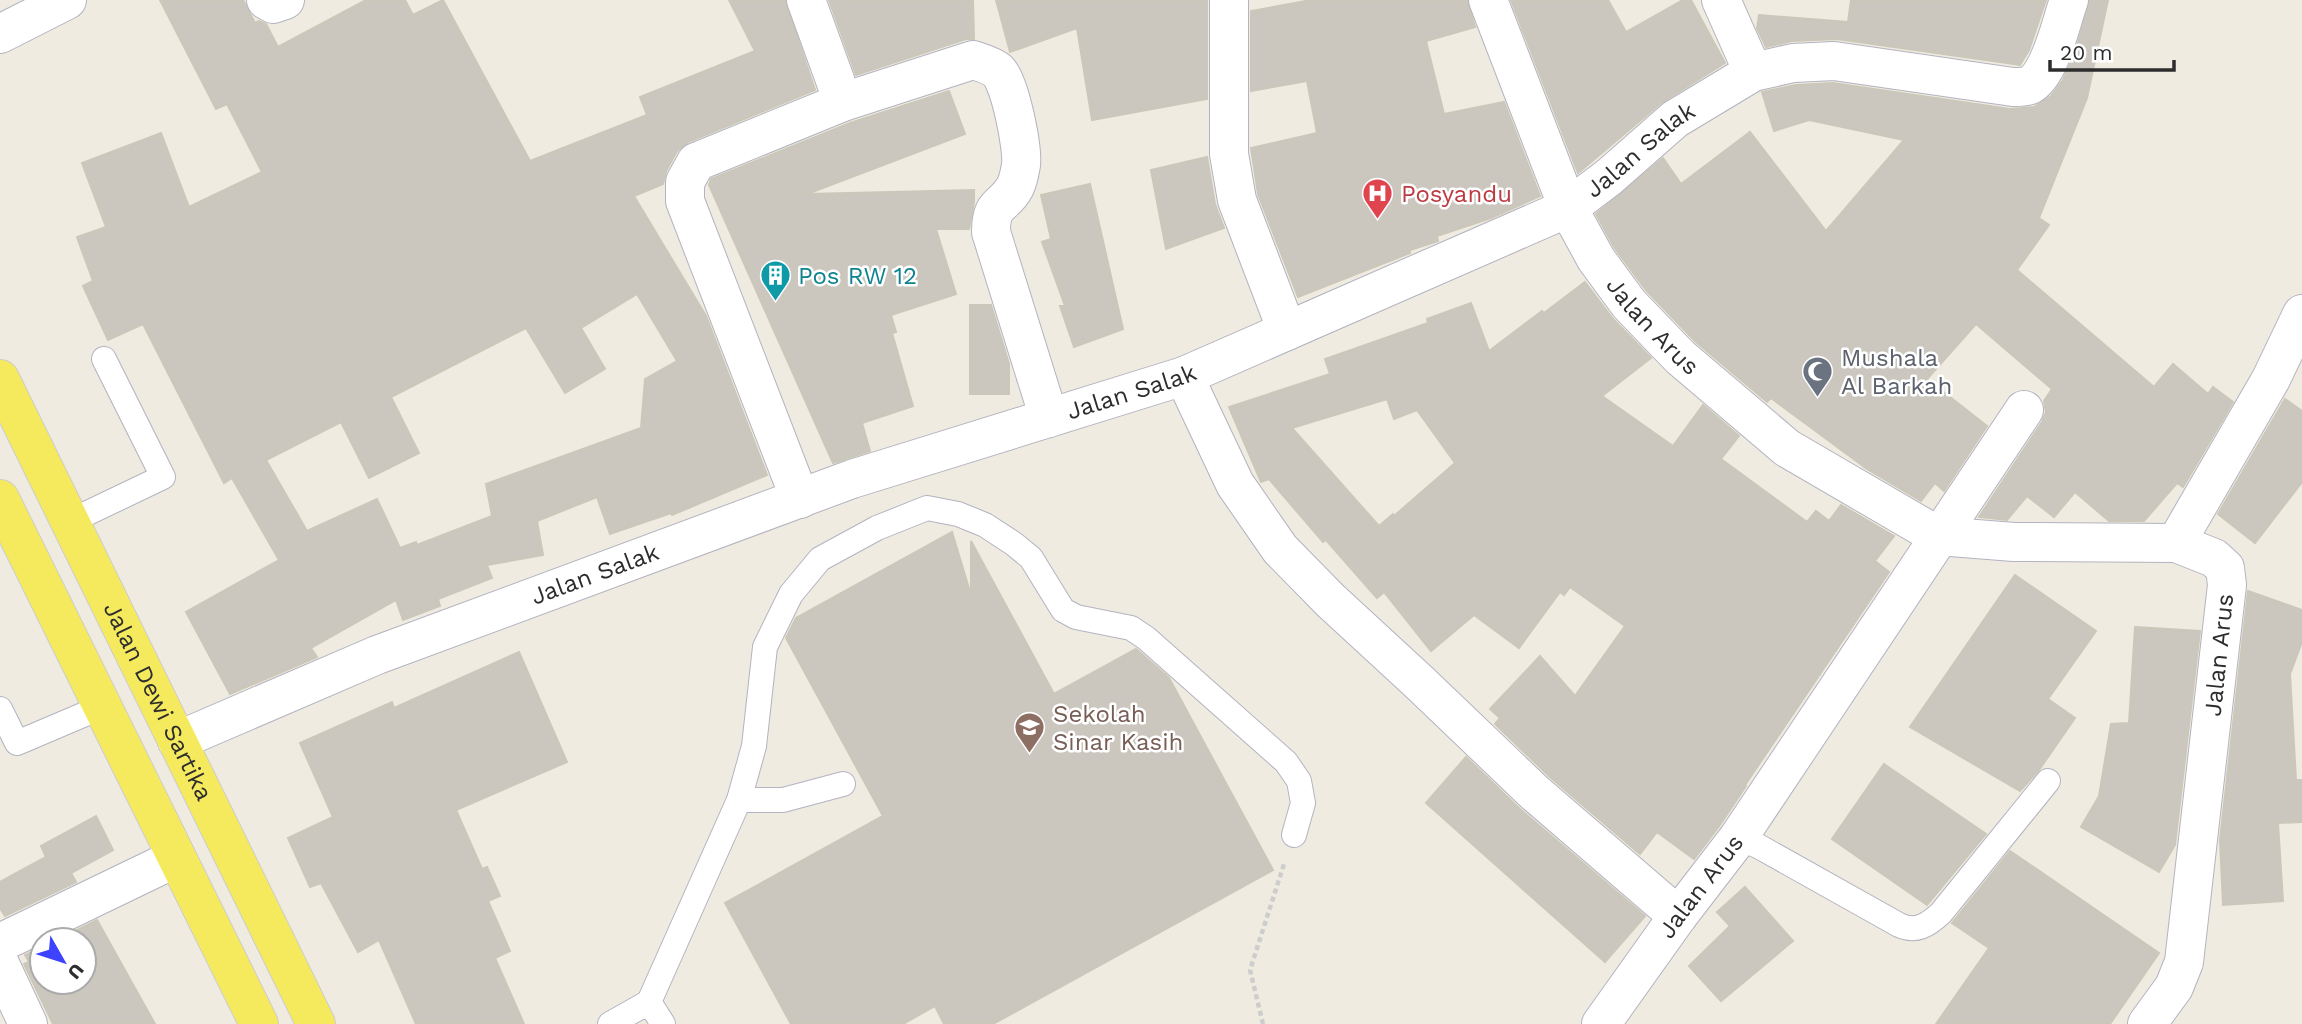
<svg xmlns="http://www.w3.org/2000/svg" width="2302" height="1024" viewBox="0 0 2302 1024" font-family="'Work Sans',sans-serif">
<rect width="100%" height="100%" fill="#efebe0"/>
<g fill="#cbc7bf" stroke="#cbc7b9" stroke-width="2" fill-rule="evenodd">
<path d="M160 0H243L255 23 259 21 266 24 278 47 366 0H405L413 15 443 0 530 161 647 115 640 97 755 51 729 0H785L815 90 688 142 677 151 666 171 663 184 634 196 706 316 767 475 672 515 671 513 610 534 597 497 537 521 543 555 487 565 492 578 438 599 440 606 403 620 396 600 311 648 317 657 230 694 186 612 279 560 232 478 224 483 143 324 108 340 83 286 93 281 77 237 106 227 82 163 161 133 189 207 262 172 227 104 216 109ZM637 294 677 361 645 379 641 428 486 484 492 516 417 545 416 542 400 548 377 499 307 531 266 460 341 422 369 478 419 453 391 397 526 328 565 393 605 369 581 328Z"/>
<polygon points="829,0 973,0 974,39 966,39 856,75"/>
<polygon points="996,0 1207,0 1207,99 1092,120 1077,28 1010,52"/>
<polygon points="1311,0 1467,0 1475,27 1426,41 1444,114 1504,102 1540,196 1491,218 1437,236 1438,241 1410,250 1410,253 1298,297 1258,194 1251,148 1317,133 1307,81 1251,91 1251,11"/>
<polygon points="1511,0 1608,0 1626,32 1683,0 1691,0 1725,63 1661,103 1578,173"/>
<polygon points="1851,0 2046,0 2029,50 2020,65 1837,39 1792,41 1766,47 1757,28 1759,15 1848,22"/>
<polygon points="2090,0 2108,0 2087,98 2039,218 2049,225 2017,270 2154,387 2173,364 2208,394 2213,387 2233,402 2183,487 2177,483 2144,521 2109,521 2075,492 2054,517 2027,496 2007,520 1979,517 2042,422 2046,412 2044,401 2052,389 1976,324 1927,379 1987,426 1944,491 1935,483 1921,501 1867,469 1771,398 1767,402 1695,341 1646,290 1614,247 1596,214 1663,158 1681,184 1750,132 1826,231 1904,140 1809,120 1774,131 1762,92 1796,85 1833,83 2010,109 2034,107 2051,96 2063,80 2075,53"/>
<polygon points="949,91 965,134 807,194 974,190 974,203 969,229 936,229 956,294 891,315 896,332 892,333 913,406 862,423 870,451 833,463 709,185 711,179 850,123"/>
<polygon points="1207,157 1215,204 1224,228 1166,249 1151,170"/>
<polygon points="1090,184 1123,329 1074,347 1060,306 1065,306 1042,242 1051,239 1041,195"/>
<path d="M1585 282 1613 319 1651 358 1602 396 1673 446 1703 405 1739 436 1721 459 1807 522 1816 511 1829 521 1841 505 1894 536 1875 561 1889 572 1745 785 1746 786 1720 825 1694 859 1657 832 1640 854 1550 777 1495 724 1500 718 1490 709 1540 656 1575 696 1625 626 1570 587 1564 595 1560 592 1519 648 1474 615 1431 651 1384 592 1377 598 1326 540 1323 542 1269 479 1261 482 1229 407 1330 374 1325 359 1428 323 1427 319 1471 303 1489 351 1542 311 1544 313ZM1387 399 1394 419 1417 410 1455 463 1394 516 1393 514 1379 526 1292 428Z"/>
<polygon points="970,305 991,305 1009,364 1009,394 970,394"/>
<polygon points="2285,399 2302,411 2302,482 2255,543 2218,514"/>
<polygon points="952,532 971,595 971,541 1054,694 1136,649 1169,678 1273,870 993,1024 944,1024 935,1006 903,1024 791,1024 725,903 883,816 786,638 796,618"/>
<polygon points="2015,575 2096,631 2048,699 2075,718 2039,770 2020,791 1910,727"/>
<polygon points="2248,591 2302,610 2302,642 2290,674 2296,780 2302,780 2302,822 2278,823 2283,901 2223,905 2220,840"/>
<polygon points="2135,627 2200,631 2175,845 2159,872 2081,827 2099,796 2111,724 2129,723"/>
<polygon points="519,652 567,762 456,810 482,869 487,867 500,896 488,901 510,951 495,958 524,1024 416,1024 379,940 358,952 321,883 310,887 288,838 333,817 300,743 392,702 394,708"/>
<polygon points="1466,757 1521,810 1645,916 1605,962 1426,803"/>
<polygon points="1884,764 1986,834 1927,905 1832,839"/>
<polygon points="96,816 113,850 71,873 76,882 5,916 0,908 0,882 46,857 41,846"/>
<polygon points="2010,851 2159,953 2110,1024 1936,1024 1989,948 1952,923"/>
<polygon points="1745,887 1793,941 1721,1001 1689,966 1730,926 1717,912"/>
<polygon points="97,920 155,1024 53,1024 24,964 29,962 25,955 42,947 42,982 84,982 84,940 57,940"/>
</g>
<g fill="none" stroke-linecap="round" stroke-linejoin="round">
<defs>
<g id="lane">
<polyline points="71,521 163,477 104,359"/>
<polyline points="0,709 17,743 104,706"/>
<polyline points="739,800 783,800 843,784"/>
<path d="M1738 838 1758 846 1899 925C1916 933 1928 925 1941 913L2048 781"/>
<polyline points="649,1002 739,800 754,746 765,647 791,594 820,559 877,528 927,508 958,514 985,525 1014,544 1031,558 1063,610 1076,617 1131,628 1146,638 1286,762 1299,781 1303,803 1294,835"/>
<polyline points="610,1024 649,1002 663,1024"/>
</g>
<g id="street">
<polyline points="266,0 273,4 285,0"/>
<polyline points="806,0 843,102"/>
<polyline points="1229,0 1229,154 1237,200 1287,331"/>
<path id="s1" d="M1488 0 1568 208 1596 259 1629 304 1680 357 1787 448 1938 536 2014 542 2176 543 2214 558 2225 568 2227 585 2184 962 2174 987 2147 1024"/>
<polyline points="1721,0 1753,72"/>
<polyline points="0,34 67,0"/>
<polyline points="1184,376 1235,484 1280,549 1330,600 1419,682 1535,793 1678,916"/>
<path d="M800 499 685 201V182L696 162 843 102 973 60C982 63 991 65 998 71 1010 82 1023 148 1021 165 1020 171 1018 181 1015 187 1004 208 991 200 991 232L1049 418"/>
<polyline points="2176,543 2271,379 2302,314"/>
<path id="s2" d="M177 741 377 655 852 479 1184 376 1568 208 1609 177 1675 119 1753 72 1793 63 1834 61 2013 87C2018 87 2026 87 2030 85 2051 73 2061 22 2069 0"/>
<polyline points="0,943 176,858"/>
<polyline points="0,964 28,1024"/>
<path id="s3" d="M1601 1024 1678 916 1738 838 2024 410"/>
</g>
<g id="primary">
<path id="s4" d="M0 379 316 1024"/>
<polyline points="0,499 259,1024"/>
</g>
</defs>
<use href="#lane" stroke="#b3b3c1" stroke-width="26"/>
<use href="#street" stroke="#b3b3c1" stroke-width="40"/>
<use href="#primary" stroke="#cdcdcd" stroke-width="40"/>
<polyline stroke="#cdcdcd" stroke-width="4.5" stroke-dasharray="5 3.5" stroke-linecap="butt" points="1263,1024 1250,970 1284,864"/>
<use href="#lane" stroke="#fff" stroke-width="24"/>
<use href="#street" stroke="#fff" stroke-width="38"/>
<use href="#primary" stroke="#f5ea5e" stroke-width="38"/>
</g>
<defs>
<symbol id="hospital-pin" viewBox="-11 -11 22 30"><path d="M0 17L-7.5 6A9.5 9.5 0 1 1 7.5 6Z" fill="#e0444e" stroke="#fff"/><path d="M-5-5h3v3.5h4V-5h3V5h-3V1.5h-4V5h-3Z" fill="#fff"/></symbol>
<symbol id="building-pin" viewBox="-11 -11 22 30"><path d="M0 17L-7.5 6A9.5 9.5 0 1 1 7.5 6Z" fill="#0f9aa8" stroke="#fff"/><path d="M-4-6H4V6H1V3H-1V6H-4ZM-2.5-4.3h1.7v1.8h-1.7ZM.8-4.3h1.7v1.8H.8ZM-2.5-1h1.7V.8h-1.7ZM.8-1h1.7V.8H.8Z" fill="#fff"/></symbol>
<symbol id="mosque-pin" viewBox="-11 -11 22 30"><path d="M0 17L-7.5 6A9.5 9.5 0 1 1 7.5 6Z" fill="#6b7280" stroke="#fff"/><path d="M3.5-4.9A6 6 0 1 0 3.5 4.9A5 5 0 1 1 3.5-4.9Z" fill="#fff"/></symbol>
<symbol id="school-pin" viewBox="-11 -11 22 30"><path d="M0 17L-7.5 6A9.5 9.5 0 1 1 7.5 6Z" fill="#8d6e63" stroke="#fff"/><path d="M0-5L7-2L0 1L-7-2ZM-4 1L0 2.5L4 1V4Q0 6-4 4Z" fill="#fff"/></symbol>
</defs>
<g fill-rule="evenodd">
<use href="#hospital-pin" x="1360" y="176" width="35" height="47"/>
<use href="#building-pin" x="758" y="258" width="35" height="47"/>
<use href="#mosque-pin" x="1800" y="354" width="35" height="47"/>
<use href="#school-pin" x="1012" y="710" width="35" height="47"/>
</g>
<g text-anchor="middle" stroke-width="5" stroke-linejoin="round" paint-order="stroke">
<g font-size="24" fill="#2d2d2d" stroke="#fff">
<text dy="8" stroke="none"><textPath href="#s2" startOffset="1584">Jalan Salak</textPath></text>
<text dy="8" stroke="none"><textPath href="#s1" startOffset="369">Jalan Arus</textPath></text>
<text dy="8" stroke="none"><textPath href="#s2" startOffset="1017">Jalan Salak</textPath></text>
<text dy="8" stroke="none"><textPath href="#s2" startOffset="450">Jalan Salak</textPath></text>
<text transform="translate(2219 655) rotate(-84)" y="8">Jalan Arus</text>
<text dy="8" stroke="none"><textPath href="#s4" startOffset="359">Jalan Dewi Sartika</textPath></text>
<text dy="8" stroke="none"><textPath href="#s3" startOffset="170">Jalan Arus</textPath></text>
</g>
<g font-size="24" fill="#be3a42" stroke="#fff" text-anchor="start">
<text x="1401" y="202">Posyandu</text>
</g>
<g font-size="24" fill="#0d838f" stroke="#fff" text-anchor="start">
<text x="798" y="284">Pos RW 12</text>
</g>
<g font-size="24" fill="#5b616d" stroke="#fff" text-anchor="start">
<text x="1841" y="366">Mushala<tspan x="1841" dy="28">Al Barkah</tspan></text>
</g>
<g font-size="24" fill="#785e54" stroke="#fff" text-anchor="start">
<text x="1053" y="722">Sekolah<tspan x="1053" dy="28">Sinar Kasih</tspan></text>
</g>
</g>
<g transform="translate(63 961) rotate(129)"><circle r="33" fill="#ffffff" stroke="#ababab" stroke-width="2"/>
<path d="M0-5L12 26L0 18L-12 26Z" fill="#3d43ff"/>
<text y="-10" font-size="19" font-weight="bold" text-anchor="middle" fill="#2d2d2d">U</text>
</g>
<path d="M2050 60v10h124v-10" fill="none" stroke="#2d2d2d" stroke-width="3.5"/>
<text x="2060" y="60" font-size="21" fill="#2d2d2d" stroke="#ffffff" stroke-width="5" paint-order="stroke">20 m</text>
</svg>
